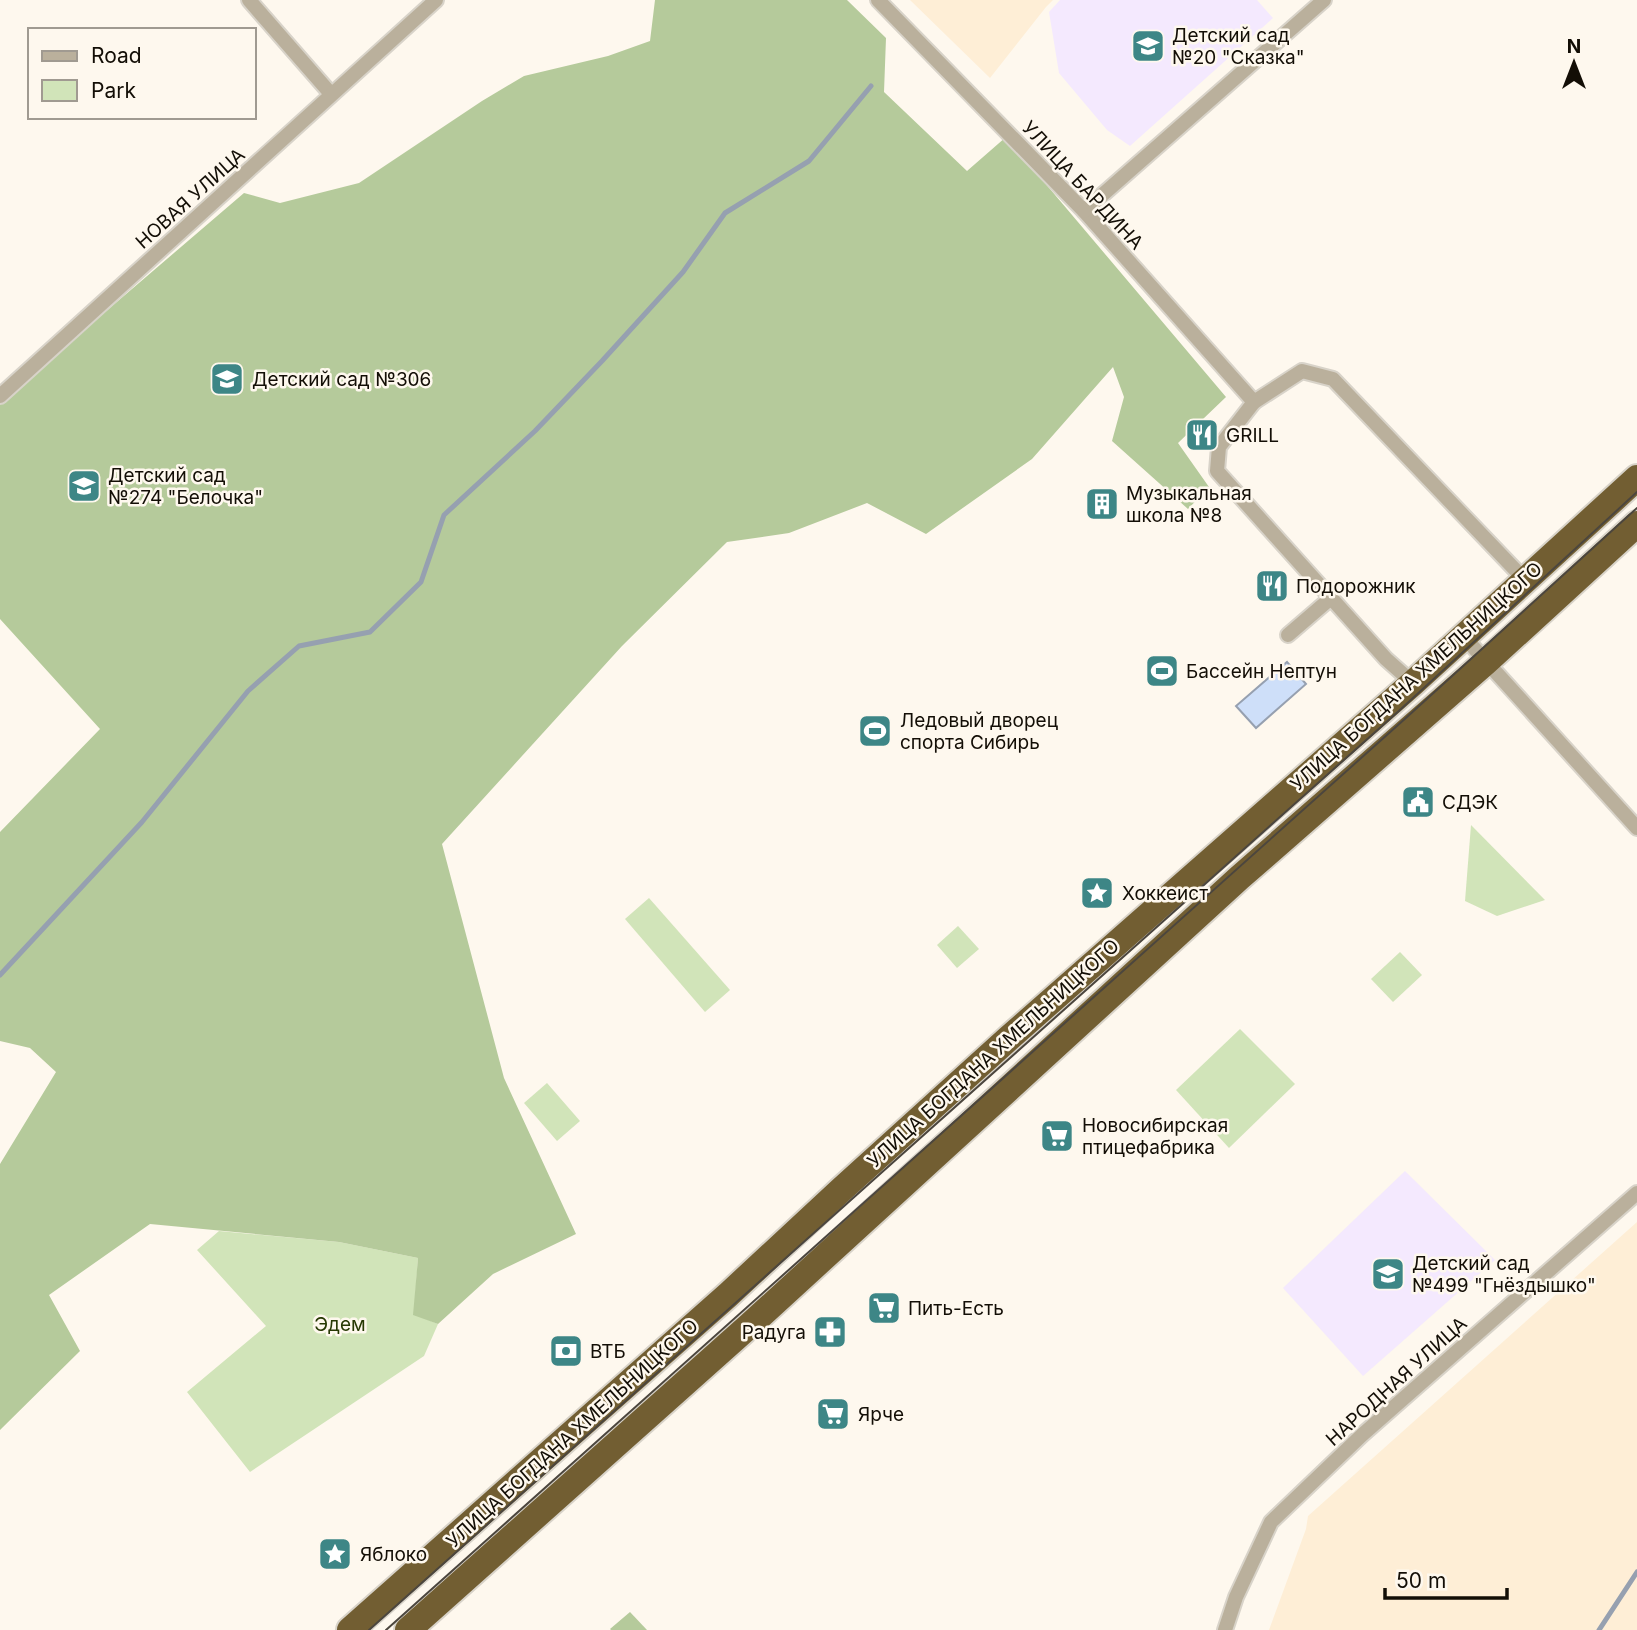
<svg xmlns="http://www.w3.org/2000/svg" width="1637" height="1630" viewBox="0 0 1637 1630" font-family="Inter,sans-serif">
<rect width="100%" height="100%" fill="#fef8ee"/>
<g fill="#feeed6">
<polygon points="910,0 1053,0 1046,7 990,78"/>
<polygon points="1637,1222 1637,1630 1269,1630 1306,1529 1308,1516"/>
</g>
<g fill="#f4e9fe">
<polygon points="1060,0 1257,0 1273,18 1130,146 1107,130 1059,73 1049,12"/>
<polygon points="1405,1171 1495,1260 1363,1376 1283,1288"/>
</g>
<g fill="#d1e4b9">
<polygon points="1471,825 1545,900 1497,916 1465,901"/>
<polygon points="649,898 730,990 705,1012 625,919"/>
<polygon points="958,926 979,949 957,968 937,945"/>
<polygon points="1400,952 1422,975 1393,1002 1371,979"/>
<polygon points="1240,1029 1295,1084 1229,1148 1176,1090"/>
<polygon points="547,1083 580,1121 557,1141 524,1103"/>
<polygon points="219,1231 339,1242 418,1258 414,1314 438,1324 424,1356 250,1472 187,1392 266,1326 197,1250"/>
</g>
<g fill="#b5ca9b">
<polygon points="655,0 847,0 886,38 884,92 967,171 1006,137 1226,397 1178,443 1209,487 1188,509 1112,441 1124,397 1113,367 1032,459 926,534 867,503 789,533 727,542 622,646 442,844 504,1078 576,1234 493,1274 438,1324 413,1315 418,1258 339,1242 150,1224 49,1295 80,1351 0,1430 0,1164 56,1072 30,1048 0,1041 0,832 100,729 0,619 0,402 244,193 280,203 359,183 482,101 524,76 608,56 650,41"/>
<polygon points="630,1612 647,1630 611,1630 610,1629"/>
</g>
<polygon fill="#cedff9" stroke="#96a0b0" stroke-width="2" points="1287,662 1306,684 1256,728 1236,706"/>
<g fill="none" stroke-linecap="round" stroke-linejoin="round">
<g stroke="#96a0b0" stroke-width="5">
<polyline points="0,975 142,822 248,691 299,646 370,632 421,582 444,515 535,431 602,361 683,272 725,213 809,161 871,86"/>
<polyline points="1599,1630 1637,1572"/>
</g>
<defs>
<g id="street">
<polyline points="249,0 331,94"/>
<polyline points="878,0 1084,211 1254,402 1302,371 1333,379 1524,579"/>
<polyline points="1084,211 1324,0"/>
<polyline points="0,396 436,0"/>
<polyline points="1254,402 1219,447 1217,471 1386,659 1413,683"/>
<polyline points="1288,635 1331,598"/>
<polyline points="1464,637 1637,828"/>
<polyline points="1225,1630 1236,1597 1271,1522 1362,1435 1637,1193"/>
</g>
<g id="highway">
<polyline points="350,1630 728,1295 841,1190 1009,1038 1413,683 1637,478"/>
<polyline points="408,1630 750,1325 1239,878 1486,662 1637,524"/>
</g>
</defs>
<use href="#street" stroke="#d8d3c9" stroke-width="18"/>
<use href="#highway" stroke="#d8d3c9" stroke-width="30"/>
<use href="#street" stroke="#bab09c" stroke-width="14"/>
<use href="#highway" stroke="#725e32" stroke-width="26"/>
<g stroke="#4c463e" stroke-width="2">
<polyline points="369,1630 1401,709 1637,492"/>
<polyline points="386,1630 1407,717 1637,508"/>
</g>
</g>
<defs>
<symbol id="school-square" viewBox="-11 -11 22 22"><rect x="-9" y="-9" width="18" height="18" rx="4" fill="#3d8686" stroke="#fef8ee"/><path d="M0-5L7-2L0 1L-7-2ZM-4 1L0 2.5L4 1V4Q0 6-4 4Z" fill="#fff"/></symbol>
<symbol id="restaurant-square" viewBox="-11 -11 22 22"><rect x="-9" y="-9" width="18" height="18" rx="4" fill="#3d8686" stroke="#fef8ee"/><path d="M-5-6h1v4h1v-4h1v4h1v-4h1v5L-1.5 .5V6h-2V.5L-5-1ZM5-6V6H3V1.5H1.5Q1.5-4 5-6Z" fill="#fff"/></symbol>
<symbol id="building-square" viewBox="-11 -11 22 22"><rect x="-9" y="-9" width="18" height="18" rx="4" fill="#3d8686" stroke="#fef8ee"/><path d="M-4-6H4V6H1V3H-1V6H-4ZM-2.5-4.3h1.7v1.8h-1.7ZM.8-4.3h1.7v1.8H.8ZM-2.5-1h1.7V.8h-1.7ZM.8-1h1.7V.8H.8Z" fill="#fff"/></symbol>
<symbol id="stadium-square" viewBox="-11 -11 22 22"><rect x="-9" y="-9" width="18" height="18" rx="4" fill="#3d8686" stroke="#fef8ee"/><path d="M0-5a6.5 5 0 1 0 0 10a6.5 5 0 1 0 0-10ZM-3.5-1.8h7v3.6h-7Z" fill="#fff"/></symbol>
<symbol id="civic-square" viewBox="-11 -11 22 22"><rect x="-9" y="-9" width="18" height="18" rx="4" fill="#3d8686" stroke="#fef8ee"/><path d="M-.6-6.5H3V-4.5H.6V-3L4-1V1h2V6H-6V1h2V-1L-.6-3ZM-1.2 2.5V6h2.4V2.5Z" fill="#fff"/></symbol>
<symbol id="sight-square" viewBox="-11 -11 22 22"><rect x="-9" y="-9" width="18" height="18" rx="4" fill="#3d8686" stroke="#fef8ee"/><path d="M0-6L1.8-2.2L6-1.7L2.9 1.2L3.7 5.4L0 3.3L-3.7 5.4L-2.9 1.2L-6-1.7L-1.8-2.2Z" fill="#fff"/></symbol>
<symbol id="supermarket-square" viewBox="-11 -11 22 22"><rect x="-9" y="-9" width="18" height="18" rx="4" fill="#3d8686" stroke="#fef8ee"/><path d="M-6-5.5h2.5l.6 2H6L4.5 2H-2.5L-4.4-4H-6ZM-1.5 3.2a1.3 1.3 0 1 0 .1 0ZM3 3.2a1.3 1.3 0 1 0 .1 0Z" fill="#fff"/></symbol>
<symbol id="pharmacy-square" viewBox="-11 -11 22 22"><rect x="-9" y="-9" width="18" height="18" rx="4" fill="#3d8686" stroke="#fef8ee"/><path d="M-2-6h4v4h4v4h-4v4h-4v-4h-4v-4h4Z" fill="#fff"/></symbol>
<symbol id="bank-square" viewBox="-11 -11 22 22"><rect x="-9" y="-9" width="18" height="18" rx="4" fill="#3d8686" stroke="#fef8ee"/><path d="M-6-4H6V4H-6ZM0-2.3a2.3 2.3 0 1 0 0 4.6a2.3 2.3 0 1 0 0-4.6Z" fill="#fff"/></symbol>
</defs>
<g fill-rule="evenodd">
<use href="#school-square" x="1129" y="27" width="38" height="38"/>
<use href="#school-square" x="208" y="360" width="38" height="38"/>
<use href="#restaurant-square" x="1183" y="416" width="38" height="38"/>
<use href="#school-square" x="65" y="467" width="38" height="38"/>
<use href="#building-square" x="1083" y="485" width="38" height="38"/>
<use href="#restaurant-square" x="1253" y="567" width="38" height="38"/>
<use href="#stadium-square" x="1143" y="652" width="38" height="38"/>
<use href="#stadium-square" x="856" y="712" width="38" height="38"/>
<use href="#civic-square" x="1399" y="783" width="38" height="38"/>
<use href="#sight-square" x="1078" y="874" width="38" height="38"/>
<use href="#supermarket-square" x="1038" y="1117" width="38" height="38"/>
<use href="#school-square" x="1369" y="1255" width="38" height="38"/>
<use href="#supermarket-square" x="865" y="1289" width="38" height="38"/>
<use href="#pharmacy-square" x="811" y="1313" width="38" height="38"/>
<use href="#bank-square" x="547" y="1332" width="38" height="38"/>
<use href="#supermarket-square" x="814" y="1395" width="38" height="38"/>
<use href="#sight-square" x="316" y="1535" width="38" height="38"/>
</g>
<g text-anchor="middle" stroke-width="5" stroke-linejoin="round" paint-order="stroke">
<g font-size="19" fill="#130e06" stroke="#fef8ee" text-anchor="start">
<text x="1172" y="42">Детский сад<tspan x="1172" dy="22">№20 "Сказка"</tspan></text>
<text x="252" y="386">Детский сад №306</text>
<text x="1226" y="442">GRILL</text>
<text x="108" y="482">Детский сад<tspan x="108" dy="22">№274 "Белочка"</tspan></text>
<text x="1126" y="500">Музыкальная<tspan x="1126" dy="22">школа №8</tspan></text>
<text x="1296" y="593">Подорожник</text>
<text x="1186" y="678">Бассейн Нептун</text>
<text x="900" y="727">Ледовый дворец<tspan x="900" dy="22">спорта Сибирь</tspan></text>
<text x="1442" y="809">СДЭК</text>
<text x="1122" y="900">Хоккеист</text>
<text x="1082" y="1132">Новосибирская<tspan x="1082" dy="22">птицефабрика</tspan></text>
<text x="1412" y="1270">Детский сад<tspan x="1412" dy="22">№499 "Гнёздышко"</tspan></text>
<text x="908" y="1315">Пить-Есть</text>
<text x="806" y="1339" text-anchor="end">Радуга</text>
<text x="590" y="1358">ВТБ</text>
<text x="858" y="1421">Ярче</text>
<text x="360" y="1561">Яблоко</text>
</g>
<g font-size="19" fill="#130e06" stroke="#fef8ee">
<text transform="translate(1083 185) rotate(47)" y="7">УЛИЦА БАРДИНА</text>
<text transform="translate(190 198) rotate(-42)" y="7">НОВАЯ УЛИЦА</text>
<text transform="translate(1416 676) rotate(-42)" y="7">УЛИЦА БОГДАНА ХМЕЛЬНИЦКОГО</text>
<text transform="translate(993 1053) rotate(-42)" y="7">УЛИЦА БОГДАНА ХМЕЛЬНИЦКОГО</text>
<text transform="translate(1396 1381) rotate(-42)" y="7">НАРОДНАЯ УЛИЦА</text>
<text transform="translate(572 1433) rotate(-42)" y="7">УЛИЦА БОГДАНА ХМЕЛЬНИЦКОГО</text>
</g>
<g font-size="19" fill="#273904" stroke="#fef8ee">
<text x="340" y="1331">Эдем</text>
</g>
</g>
<rect x="28" y="28" width="228" height="91" fill="#fef8ee" stroke="#a09a91" stroke-width="2"/>
<rect x="42" y="51" width="35" height="10" fill="#bab09c" stroke="#a09a91" stroke-width="2"/>
<text x="91" y="63" font-size="21" fill="#130e06">Road</text>
<rect x="42" y="80" width="35" height="21" fill="#d1e4b9" stroke="#a09a91" stroke-width="2"/>
<text x="91" y="98" font-size="21" fill="#130e06">Park</text>
<g transform="translate(1574 63)" stroke="#fef8ee" stroke-width="5" paint-order="stroke">
<path d="M0-5L12 26L0 18L-12 26Z" fill="#130e06"/>
<text y="-10" font-size="19" font-weight="bold" text-anchor="middle" fill="#130e06">N</text>
</g>
<path d="M1385 1588v10h122v-10" fill="none" stroke="#130e06" stroke-width="3.5"/>
<text x="1396" y="1588" font-size="21" fill="#130e06" stroke="#fef8ee" stroke-width="5" paint-order="stroke">50 m</text>
</svg>
